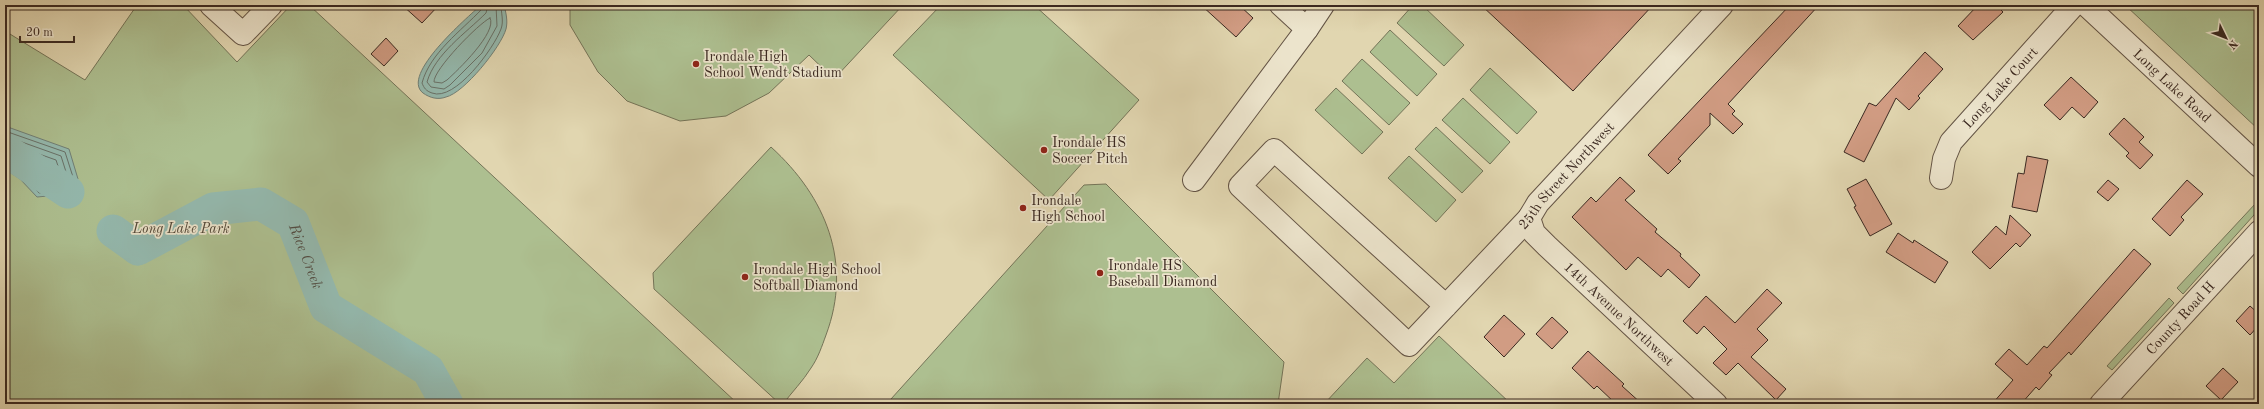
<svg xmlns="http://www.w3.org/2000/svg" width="2264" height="409" viewBox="0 0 2264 409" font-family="'Old Standard TT',serif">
<rect width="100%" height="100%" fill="#e1d6b0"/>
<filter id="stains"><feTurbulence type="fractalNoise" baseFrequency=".005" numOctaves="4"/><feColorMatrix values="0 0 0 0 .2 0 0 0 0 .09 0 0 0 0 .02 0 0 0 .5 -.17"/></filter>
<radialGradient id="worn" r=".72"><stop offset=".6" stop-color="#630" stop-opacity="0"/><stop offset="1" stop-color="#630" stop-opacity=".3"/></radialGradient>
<g fill="#adbf90" stroke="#747458">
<polygon points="137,5 183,5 237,62 291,5 309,5 738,404 5,404 5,31 85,80"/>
<polygon points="570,5 903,5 834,79 809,55 769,93 726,116 680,121 627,101 598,72 570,25"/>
<polygon points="941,5 1034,5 1139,100 1049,200 893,55"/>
<polygon points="1413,5 1422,5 1464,45 1444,66 1397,23"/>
<polygon points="2125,5 2259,5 2259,130"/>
<polygon points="1390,30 1437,74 1417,96 1370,52"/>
<polygon points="1362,59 1410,103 1389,125 1342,81"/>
<polygon points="1490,68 1537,112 1517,134 1470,90"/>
<polygon points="1336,88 1383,132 1362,154 1315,110"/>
<polygon points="1463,98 1510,142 1490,164 1442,120"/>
<polygon points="1436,127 1483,171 1462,193 1415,149"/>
<path d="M771 147C826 197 853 263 826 335 822 346 818 358 811 368 803 381 792 392 783 404H780L654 289 653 273Z"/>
<polygon points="1409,156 1456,200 1436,222 1388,178"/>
<polygon points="1106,184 1284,362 1278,404 897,404 891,399 1084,185"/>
<polygon points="2256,203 2259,203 2258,209 2254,215 2183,294 2177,288"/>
<polygon points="2169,298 2174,303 2112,370 2107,366"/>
<polygon points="1439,336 1511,404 1324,404 1367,358 1394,383"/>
</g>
<g fill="#94b9ae" stroke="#707f76">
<path d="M481 5H504C506 13 508 21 506 29 501 47 464 93 446 97 438 100 430 98 423 93 400 75 467 18 481 5Z"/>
<polygon points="5,126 69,149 78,179 48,196 37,197 20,179 5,169"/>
</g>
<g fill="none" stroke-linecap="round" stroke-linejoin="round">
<g stroke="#687168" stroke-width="1">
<path d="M483 5 482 9C461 31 430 53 422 83 424 88 426 91 432 93 455 102 494 48 501 29 504 21 501 13 501 5"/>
<path d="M488 5 486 13C466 33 435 54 427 82L431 87 444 89 450 85 482 53 497 26 496 5"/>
<path d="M490 18C498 32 457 71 447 80L442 83 434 82C433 70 479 23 490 18Z"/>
<polyline points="5,131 65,152 73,177 48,192 39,193 22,176 5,166"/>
<path d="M5 136 61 156 67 175 46 187 41 188C30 179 20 162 5 161"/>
<path d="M5 142 56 160 60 172 43 182C32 172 21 156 5 155"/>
</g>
<g stroke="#94b9ae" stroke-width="33">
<polyline points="5,150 68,192"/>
<path id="s1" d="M113 231 138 249 213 209 261 204 293 223 326 307 428 370 447 404"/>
</g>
</g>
<g fill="#d19c83" stroke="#3b2921">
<polygon points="402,5 439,5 422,23"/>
<polygon points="1201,5 1239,5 1253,18 1236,37"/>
<polygon points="1481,5 1653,5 1573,91"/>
<polygon points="1790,5 1819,5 1728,104 1735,111 1732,114 1743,124 1733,134 1710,113 1710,125 1678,159 1681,161 1668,174 1648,155"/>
<polygon points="1978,5 1996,5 2003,12 1973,40 1958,26"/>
<polygon points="386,38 398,51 384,66 371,54"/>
<polygon points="1925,52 1943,69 1918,96 1920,98 1909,110 1896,98 1864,162 1844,152 1869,103 1876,106"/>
<polygon points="2071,77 2098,102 2084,118 2072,107 2060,120 2044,105"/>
<polygon points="2124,118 2144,137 2139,142 2153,155 2140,169 2126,156 2129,153 2109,134"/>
<polygon points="2027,156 2048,160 2037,212 2012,207 2018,173 2024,174"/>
<polygon points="1620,177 1635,191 1625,200 1657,229 1655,232 1681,254 1680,256 1700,275 1689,288 1668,269 1661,277 1638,257 1626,270 1572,217 1591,197 1596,202"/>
<polygon points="1866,179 1892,224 1870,236 1854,207 1856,206 1847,189"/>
<polygon points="2108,180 2119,189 2108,201 2097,192"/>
<polygon points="2187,180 2203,194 2181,217 2184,220 2170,236 2152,219"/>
<polygon points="2010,215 2031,235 2020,247 2016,243 1990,269 1972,252 1996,226 2006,235"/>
<polygon points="1898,233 1913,243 1914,240 1948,262 1935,283 1886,252"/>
<polygon points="2134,249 2151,264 2071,355 2069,352 2049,373 2052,375 2039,390 2036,387 2021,404 1992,404 2013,380 1995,364 2009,349 2027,365 2044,346 2047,348"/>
<polygon points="1767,289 1782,303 1757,329 1768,340 1751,357 1786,389 1776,400 1738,363 1726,375 1713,363 1727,349 1704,326 1697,334 1683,321 1706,296 1735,323"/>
<polygon points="2250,306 2259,314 2259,325 2250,335 2236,321"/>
<polygon points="1504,315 1525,334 1504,357 1484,337"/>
<polygon points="1552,317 1568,332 1552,349 1536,334"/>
<polygon points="1588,351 1624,384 1622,386 1642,404 1616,404 1597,386 1594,389 1572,368"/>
<polygon points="2223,368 2238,382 2221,400 2206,386"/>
</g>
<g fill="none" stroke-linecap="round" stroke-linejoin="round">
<defs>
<g id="minor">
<polyline points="211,5 243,34 271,5"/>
<path id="s2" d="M2086 5 2259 166"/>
<polyline points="1307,29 1323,5"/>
<path id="s3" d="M1941 178 1944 159 1951 142 2074 5"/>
<polyline points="1194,180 1307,29 1281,5"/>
<path id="s4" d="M1529 218 1534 233 1547 246 1716 404"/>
<path id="s5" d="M1446 306 1274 150 1240 186 1409 345 1529 218 1538 203 1722 5"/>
<path id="s6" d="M2101 404 2259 232"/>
</g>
</defs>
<use href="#minor" stroke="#645445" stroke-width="24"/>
<use href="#minor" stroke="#ece4cc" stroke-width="22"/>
</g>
<g fill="#8f2418" stroke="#ece4cc" stroke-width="1.5">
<circle cx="696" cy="64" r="4"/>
<circle cx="1044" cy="150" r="4"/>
<circle cx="1023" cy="208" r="4"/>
<circle cx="1100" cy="273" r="4"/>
<circle cx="745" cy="277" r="4"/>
</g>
<g text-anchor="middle" stroke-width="3.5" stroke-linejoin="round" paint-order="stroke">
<g font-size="14" fill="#3b2921" stroke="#ece4cc" text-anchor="start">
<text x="704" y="61">Irondale High<tspan x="704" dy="16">School Wendt Stadium</tspan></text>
<text x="1052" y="147">Irondale HS<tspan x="1052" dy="16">Soccer Pitch</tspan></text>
<text x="1031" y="205">Irondale<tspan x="1031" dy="16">High School</tspan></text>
<text x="1108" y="270">Irondale HS<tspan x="1108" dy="16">Baseball Diamond</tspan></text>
<text x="753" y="274">Irondale High School<tspan x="753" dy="16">Softball Diamond</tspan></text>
</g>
<g font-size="14" fill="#3b2921" stroke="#ece4cc">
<text dy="5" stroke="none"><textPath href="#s2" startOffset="118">Long Lake Road</textPath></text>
<text dy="5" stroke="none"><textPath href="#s3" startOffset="111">Long Lake Court</textPath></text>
<text dy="5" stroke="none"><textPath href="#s5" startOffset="745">25th Street Northwest</textPath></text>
<text dy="5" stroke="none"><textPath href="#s4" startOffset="133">14th Avenue Northwest</textPath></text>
<text dy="5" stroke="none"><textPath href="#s6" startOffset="117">County Road H</textPath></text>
</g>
<g font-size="14" font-style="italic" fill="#524737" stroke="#ece4cc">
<text x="181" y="233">Long Lake Park</text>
</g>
<g font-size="15" font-style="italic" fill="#514d44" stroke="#ece4cc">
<text dy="5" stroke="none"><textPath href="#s1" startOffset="237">Rice Creek</textPath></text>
</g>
</g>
<rect width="2264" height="409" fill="none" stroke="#e1d6b0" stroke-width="20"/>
<rect x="6" y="6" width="2252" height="397" fill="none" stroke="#3b2921" stroke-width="2"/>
<rect x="10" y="10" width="2244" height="389" fill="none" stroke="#3b2921"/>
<g transform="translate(2226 38) rotate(133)" stroke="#ece4cc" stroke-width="3" paint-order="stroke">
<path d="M0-3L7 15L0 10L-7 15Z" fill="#3b2921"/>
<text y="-6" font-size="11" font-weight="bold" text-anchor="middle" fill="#3b2921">N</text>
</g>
<path d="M20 36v6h54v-6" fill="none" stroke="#3b2921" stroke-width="2"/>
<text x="26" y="36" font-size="12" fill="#3b2921" stroke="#ece4cc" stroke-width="3" paint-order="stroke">20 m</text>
<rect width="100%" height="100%" filter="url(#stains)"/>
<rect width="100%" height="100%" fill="url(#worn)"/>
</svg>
